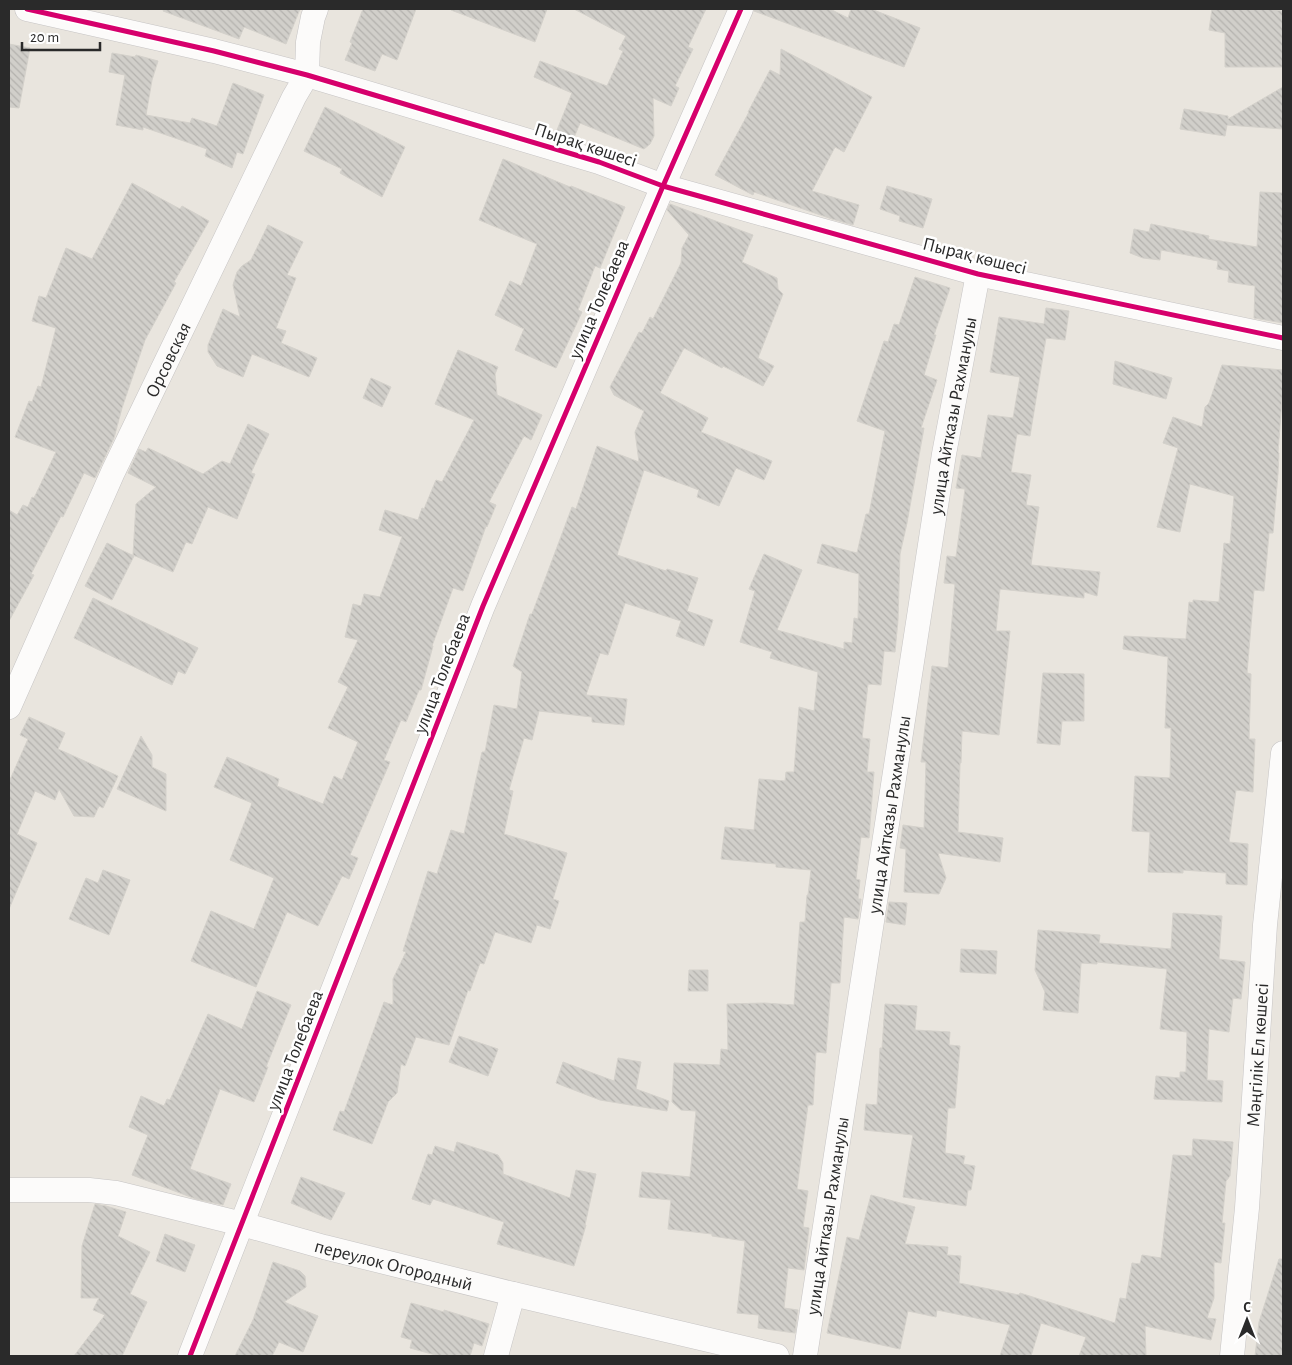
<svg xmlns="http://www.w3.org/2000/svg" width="1292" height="1365" viewBox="0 0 1292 1365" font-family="'Alegreya Sans',sans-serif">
<defs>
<pattern id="building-back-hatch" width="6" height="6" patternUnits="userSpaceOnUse" patternTransform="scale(1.25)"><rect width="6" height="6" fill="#d1cfca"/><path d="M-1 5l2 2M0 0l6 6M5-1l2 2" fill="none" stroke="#b4b2ae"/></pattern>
</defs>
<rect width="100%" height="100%" fill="#e9e5de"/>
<g fill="url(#building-back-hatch)" stroke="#d4d1cb">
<polygon points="164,9 300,9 286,44 244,27 239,39 163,11"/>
<polygon points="363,9 416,9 397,60 382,54 375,71 345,60 352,43 350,42"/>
<polygon points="452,9 547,9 535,42 451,10"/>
<polygon points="574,9 706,9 688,47 693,49 675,86 679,88 671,106 653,98 654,136 650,144 644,149 580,123 573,140 555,135 572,93 534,77 540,61 607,86 623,51 619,49 626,36"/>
<polygon points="755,9 830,9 848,18 851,9 871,9 920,28 904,67 754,11"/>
<polygon points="1212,9 1269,9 1283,11 1283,67 1225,67 1225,33 1209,30"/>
<polygon points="9,44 30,48 19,108 9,107"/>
<polygon points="781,49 872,97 844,152 835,147 812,191 859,205 853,225 832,219 754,192 753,195 715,175 749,112 748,112 770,70 780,75"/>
<polygon points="112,53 135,57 136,55 158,61 152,80 146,115 190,123 192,118 217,126 233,83 264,95 243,154 237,152 232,168 205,156 207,149 143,127 143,130 116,125 125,75 109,72"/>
<polygon points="1283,87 1283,129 1227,125 1225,136 1180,129 1184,109 1228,116 1228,119"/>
<polygon points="325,107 405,147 382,197 340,173 342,169 304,151"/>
<polygon points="503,159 570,187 571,186 625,207 600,268 595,266 578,310 582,312 556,368 515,350 524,329 495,315 510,281 521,286 537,244 479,220"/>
<polygon points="132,183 180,209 182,206 209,221 174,282 176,283 145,340 122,408 114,438 95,478 84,473 63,517 61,516 31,574 34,575 9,621 9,510 17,515 23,505 28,507 32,497 34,498 56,452 15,437 29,401 32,402 38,386 41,387 56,328 32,321 39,296 46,298 66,248 92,259"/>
<polygon points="887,186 932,199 923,228 899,221 900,216 880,209"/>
<polygon points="1260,192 1283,193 1283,323 1254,318 1255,286 1228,282 1229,271 1217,269 1218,261 1161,250 1160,260 1143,258 1130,253 1134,229 1149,232 1151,224 1209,236 1208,239 1257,247"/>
<polygon points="670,204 753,235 742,262 777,278 778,289 783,294 758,358 774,366 763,386 723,366 722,368 684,348 660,393 708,418 701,432 772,461 764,480 736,468 719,506 697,497 699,490 644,470 617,555 666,571 667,569 698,578 687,611 713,620 704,646 676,636 681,621 625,603 608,655 600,653 586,695 627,699 624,725 592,722 592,717 539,711 532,740 524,738 509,790 513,791 504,834 567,853 553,899 559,901 550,929 537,925 531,943 495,932 484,964 480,963 470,991 468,990 449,1045 416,1037 405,1066 401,1064 397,1093 388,1102 372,1144 333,1130 340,1111 344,1112 384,1002 393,1005 393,979 406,952 403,951 428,871 437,874 451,830 464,834 482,752 485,752 494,705 517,709 522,672 513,666 530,614 532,614 572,507 576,509 597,446 639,462 635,432 644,411 614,395 610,387 639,332 642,333 650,317 653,319 681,263 682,248 689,235 667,210"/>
<polygon points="268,225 303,242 287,275 296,278 276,328 286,331 281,343 317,358 309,377 252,354 243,377 217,366 208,352 208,345 223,309 240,317 233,285 237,272 242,266 251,260"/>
<polygon points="915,277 950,288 934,335 936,335 924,375 937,380 921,428 924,428 907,523 900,554 898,620 895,652 884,651 881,685 868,684 862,738 870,739 867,772 874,772 869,838 861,837 856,879 860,880 858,899 861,899 858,919 844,917 840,983 831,983 826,1053 816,1052 813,1105 808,1105 797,1189 808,1191 803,1227 809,1228 804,1270 788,1268 784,1308 798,1310 795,1333 758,1328 759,1315 737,1313 745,1241 712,1236 712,1234 668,1229 671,1200 639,1197 642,1172 690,1177 696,1111 681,1110 672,1102 674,1063 720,1065 721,1049 728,1050 727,1004 764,1003 794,1005 800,922 805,922 807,895 808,895 811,870 776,867 776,864 721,859 725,827 754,830 759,779 785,781 786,772 794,772 799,707 814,711 818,672 770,658 772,652 740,642 755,591 749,589 764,554 802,570 777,630 844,649 844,642 852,643 854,618 858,619 859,574 817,563 822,544 857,553 866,514 869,514 885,431 857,421 884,341 888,342 894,324 899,325"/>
<polygon points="1046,308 1069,311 1065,340 1046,338 1030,436 1017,434 1011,472 1031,475 1026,505 1039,507 1031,565 1100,572 1097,596 1084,592 1084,598 1000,589 996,631 1010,631 999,735 962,731 961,763 960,763 958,832 1003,838 1000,862 938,853 946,878 939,894 904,892 906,849 900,848 903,825 924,828 926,762 921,762 932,666 948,668 955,584 944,583 947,556 956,557 965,489 956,488 962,455 981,458 988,415 1013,418 1020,377 990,372 999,317 1044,324"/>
<polygon points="458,350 498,367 495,374 497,395 542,415 531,440 524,436 489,502 496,505 487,527 486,526 463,591 453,588 432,646 433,646 421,690 419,690 406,722 401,720 384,760 390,762 350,855 358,858 349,879 342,876 318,926 287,912 256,987 191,961 211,911 254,929 274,878 230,860 252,803 214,787 227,757 279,779 277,786 323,804 334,776 342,780 358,742 328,728 348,687 338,682 358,640 345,637 353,604 361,606 364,594 380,597 402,537 379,530 385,510 418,520 422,508 424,509 436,480 442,482 474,420 435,404"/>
<polygon points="1115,361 1172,378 1166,399 1113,384"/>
<polygon points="1222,365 1283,370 1283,387 1278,452 1279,453 1278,474 1273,533 1269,533 1264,591 1254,590 1247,673 1251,674 1249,739 1255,739 1253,792 1236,790 1229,842 1248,844 1247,885 1226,884 1226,873 1183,870 1183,873 1148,872 1150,832 1132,831 1135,776 1170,778 1171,728 1165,728 1168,657 1123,649 1124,636 1186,639 1189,602 1193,603 1193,600 1219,602 1224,543 1230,544 1234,496 1190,484 1180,532 1157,527 1178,448 1163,443 1173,417 1202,427 1205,407 1209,403"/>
<polygon points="371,378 391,387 382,407 363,398"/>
<polygon points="248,424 269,434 251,473 255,474 237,519 208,507 192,544 186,542 173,572 133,555 136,504 156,487 128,473 139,449 146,452 148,448 203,474 222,461 230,464"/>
<polygon points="107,543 134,556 112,600 85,586"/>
<polygon points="93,598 198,648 185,674 178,671 172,685 74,638"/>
<polygon points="1043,673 1084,674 1084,721 1062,721 1060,745 1037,743"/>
<polygon points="29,717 65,733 58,749 118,776 103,808 99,806 94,817 74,816 59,789 55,800 35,791 17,834 37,843 9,909 9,782 28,739 20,735"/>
<polygon points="141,736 152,755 152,767 166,774 166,811 117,789"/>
<polygon points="103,870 130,880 109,935 69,919 86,878 98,883"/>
<polygon points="889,902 907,903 905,925 886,922"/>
<polygon points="1173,913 1222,916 1219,959 1245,962 1241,999 1233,998 1229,1032 1209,1029 1207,1080 1223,1081 1222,1102 1154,1099 1156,1076 1180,1078 1180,1072 1186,1072 1187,1032 1160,1029 1167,969 1097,962 1097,964 1081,963 1078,1013 1043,1010 1045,992 1035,970 1038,930 1100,935 1099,943 1171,949"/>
<polygon points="961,949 997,951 996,974 960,972"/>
<polygon points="689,970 708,970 708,991 688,991"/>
<polygon points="257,991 291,1005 266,1067 268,1067 254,1102 220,1089 190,1169 231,1184 223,1205 196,1199 132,1175 148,1135 129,1127 141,1096 164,1106 167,1099 170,1100 208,1014 242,1029"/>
<polygon points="885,1004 917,1006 915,1030 950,1032 949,1045 960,1046 955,1108 948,1108 945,1153 965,1156 963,1164 975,1166 971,1190 968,1190 966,1206 903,1197 913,1135 864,1130 866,1104 877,1105 880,1048 882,1048"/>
<polygon points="459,1036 498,1049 488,1076 449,1062"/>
<polygon points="618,1058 641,1062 636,1089 669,1101 667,1111 600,1100 556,1083 563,1062 614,1081"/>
<polygon points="1193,1139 1233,1142 1230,1176 1226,1181 1222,1223 1225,1223 1221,1263 1214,1262 1214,1298 1207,1318 1216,1319 1211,1340 1145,1326 1146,1356 1079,1356 1086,1337 1041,1323 1031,1356 1000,1356 1010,1325 937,1310 936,1317 908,1311 900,1349 827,1333 847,1237 859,1240 871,1195 915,1207 905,1244 948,1247 947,1255 961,1256 959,1283 1019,1295 1020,1293 1115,1323 1120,1298 1126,1299 1132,1263 1140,1264 1142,1255 1161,1258 1173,1155 1192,1156"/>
<polygon points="457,1142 498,1155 503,1163 503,1174 570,1198 576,1170 596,1174 585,1225 586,1225 574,1266 497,1244 504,1222 433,1199 430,1205 412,1199 428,1154 432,1155 435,1146 454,1152"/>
<polygon points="301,1177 345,1193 331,1220 291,1203"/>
<polygon points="95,1204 106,1206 126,1212 118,1236 150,1252 130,1294 147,1302 122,1356 74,1356 105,1315 93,1310 99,1298 81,1298 82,1246"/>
<polygon points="165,1234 195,1245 185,1272 156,1261"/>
<polygon points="1279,1259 1283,1259 1283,1356 1255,1356 1259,1322"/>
<polygon points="273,1262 300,1271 305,1276 306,1287 284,1302 318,1316 303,1352 279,1342 272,1356 235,1356 253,1320"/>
<polygon points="411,1303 444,1312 444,1310 489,1324 482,1346 474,1343 470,1356 439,1356 410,1348 412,1340 401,1337"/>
</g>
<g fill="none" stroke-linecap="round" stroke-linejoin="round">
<defs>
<g id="minor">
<polyline points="27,9 214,51 307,75 599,162 663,186 978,274 1283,338"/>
<path id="s1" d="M9 707 113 472 294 97 307 75 308 42 313 17 316 9"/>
<path id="s2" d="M9 1190H89L116 1193 242 1224 324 1247 513 1294 777 1356"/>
<polyline points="190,1356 483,606 663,186 741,9"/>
<polyline points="496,1356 513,1294"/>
<path id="s3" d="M805 1356 944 454 978 274"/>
<path id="s4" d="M1232 1356 1247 1208 1265 925 1283 753"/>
</g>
</defs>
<use href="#minor" stroke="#c6c4c4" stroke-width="25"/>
<use href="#minor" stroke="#fcfbfa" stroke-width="24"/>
<defs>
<g id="cycleway">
<polyline points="27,9 214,51 307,75 599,162 663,186 978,274 1283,338"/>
<polyline points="190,1356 483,606 663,186 741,9"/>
</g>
</defs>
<use href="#cycleway" stroke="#fff" stroke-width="8"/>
<use href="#cycleway" stroke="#d6006c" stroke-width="5"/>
</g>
<g text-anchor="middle" stroke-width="5" stroke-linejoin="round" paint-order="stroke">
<g font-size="19" fill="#2a2a2a" stroke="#fff">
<text transform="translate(586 144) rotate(18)" y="7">Пырақ көшесі</text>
<text transform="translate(975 255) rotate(14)" y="7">Пырақ көшесі</text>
<text transform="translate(598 299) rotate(-67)" y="7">улица Толебаева</text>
<text dy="7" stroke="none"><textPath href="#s1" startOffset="382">Орсовская</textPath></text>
<text dy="7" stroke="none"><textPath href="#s3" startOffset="952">улица Айтказы Рахманулы</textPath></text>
<text transform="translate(441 673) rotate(-69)" y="7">улица Толебаева</text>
<text dy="7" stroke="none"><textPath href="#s3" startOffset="548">улица Айтказы Рахманулы</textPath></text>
<text transform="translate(294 1050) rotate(-69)" y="7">улица Толебаева</text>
<text dy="7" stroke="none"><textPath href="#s4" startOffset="302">Мәңгілік Ел көшесі</textPath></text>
<text dy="7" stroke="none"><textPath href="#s3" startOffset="142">улица Айтказы Рахманулы</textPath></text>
<text dy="7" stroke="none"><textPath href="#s2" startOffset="394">переулок Огородный</textPath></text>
</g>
</g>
<rect width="1292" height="1365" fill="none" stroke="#2a2a2a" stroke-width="20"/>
<g transform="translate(1247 1320)" stroke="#ffffff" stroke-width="4" paint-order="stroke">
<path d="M0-4L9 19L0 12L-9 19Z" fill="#2a2a2a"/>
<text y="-8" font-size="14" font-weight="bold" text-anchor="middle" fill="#2a2a2a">С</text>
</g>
<path d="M22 42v8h78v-8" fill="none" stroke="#2a2a2a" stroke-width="2.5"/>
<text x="30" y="42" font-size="15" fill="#2a2a2a" stroke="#ffffff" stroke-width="4" paint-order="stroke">20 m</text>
</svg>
